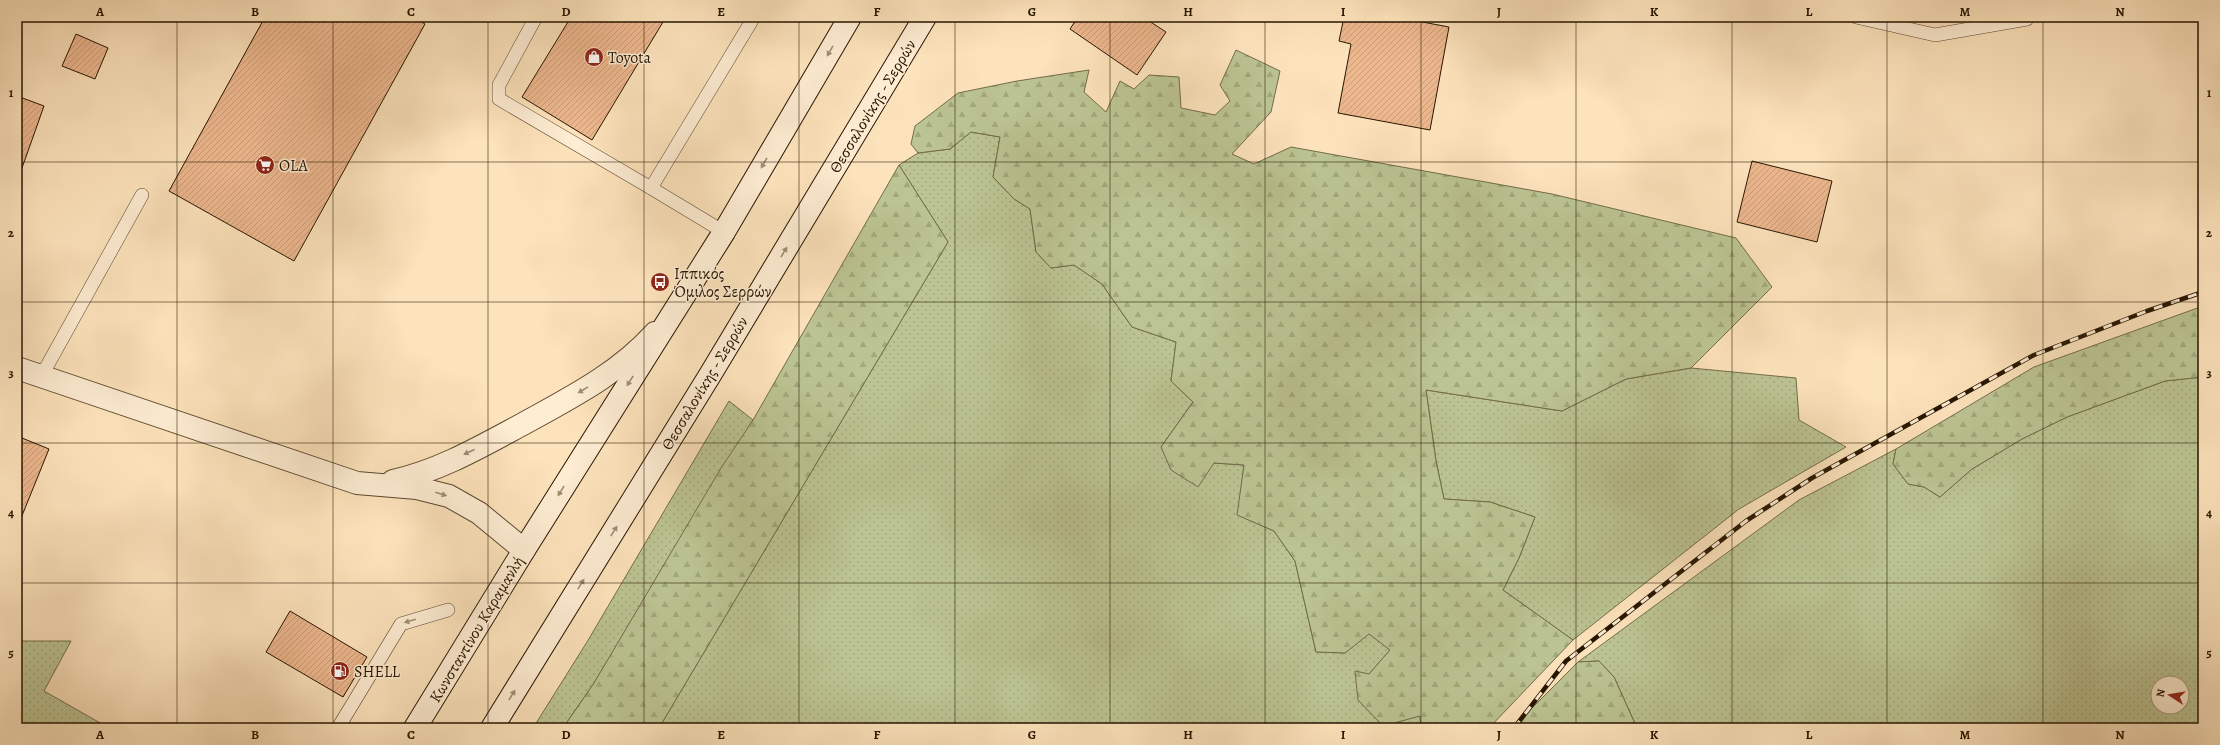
<svg xmlns="http://www.w3.org/2000/svg" width="2220" height="745" viewBox="0 0 2220 745" font-family="Alegreya,serif">
<defs>
<pattern id="grass-dots" width="8" height="8" patternUnits="userSpaceOnUse"><rect width="8" height="8" fill="#bcc493"/><path d="M2 2h.1M6 6h.1" fill="none" stroke="#a2a87d" stroke-width="1.8" stroke-linecap="round"/></pattern>
<pattern id="forest-firs" width="22" height="20" patternUnits="userSpaceOnUse"><rect width="22" height="20" fill="#bcc493"/><path d="M5 1l3.5 6h-7zM16 11l3.5 6h-7z" fill="#a2a87d"/></pattern>
<pattern id="building-hatch" width="6" height="6" patternUnits="userSpaceOnUse"><rect width="6" height="6" fill="#eeb88f"/><path d="M-1 1l2-2M0 6l6-6M5 7l2-2" fill="none" stroke="#cc9d7a"/></pattern>
</defs>
<rect width="100%" height="100%" fill="#fde3bc"/>
<filter id="stains"><feTurbulence type="fractalNoise" baseFrequency=".005" numOctaves="4"/><feColorMatrix values="0 0 0 0 .2 0 0 0 0 .09 0 0 0 0 .02 0 0 0 .5 -.17"/></filter>
<radialGradient id="worn" r=".72"><stop offset=".6" stop-color="#630" stop-opacity="0"/><stop offset="1" stop-color="#630" stop-opacity=".3"/></radialGradient>
<g fill="url(#grass-dots)" stroke="#726c4a" fill-rule="evenodd">
<polygon points="971,132 1000,137 993,177 1014,199 1030,209 1036,252 1051,268 1074,265 1102,284 1132,327 1176,342 1171,381 1193,402 1161,447 1214,463 1244,465 1238,515 1274,531 1295,561 1316,652 1345,653 1369,633 1390,650 1369,674 1420,716 1421,728 659,728 948,242 899,165 918,153 950,149"/>
<polygon points="1691,368 1796,378 1799,420 1846,447 1739,509 1573,640 1503,590 1519,558 1535,517 1490,502 1444,499 1436,461 1426,390 1562,411 1626,379"/>
<path d="M2203 377V728H1637L1614 677 1599 661 1578 662 1799 500 1896 449 1893 464 1908 484 1924 487 1940 497 1972 469 2022 439 2067 417 2165 381ZM2158 683H2182V707H2158Z"/>
<polygon points="729,401 753,420 594,683 563,728 533,728 587,642"/>
<polygon points="17,641 71,641 44,691 109,728 21,728 17,725"/>
</g>
<g fill="url(#forest-firs)" stroke="#726c4a">
<polygon points="1236,50 1280,71 1271,112 1232,154 1254,164 1291,147 1552,194 1736,238 1772,287 1691,368 1626,379 1562,411 1426,390 1436,461 1444,499 1490,502 1535,517 1519,558 1503,590 1573,640 1489,728 1421,728 1420,716 1383,726 1358,700 1355,671 1369,674 1390,650 1369,634 1345,653 1316,652 1295,561 1274,531 1237,515 1244,465 1214,463 1198,487 1171,470 1161,447 1193,402 1171,381 1176,342 1132,327 1102,284 1074,265 1051,268 1036,252 1030,209 1014,199 993,177 1000,137 971,132 950,149 918,153 911,144 915,126 958,93 1017,81 1089,70 1084,92 1106,112 1120,81 1134,89 1149,75 1179,77 1181,108 1215,115 1230,101 1220,85"/>
<polygon points="899,165 948,242 659,728 563,728 594,683 721,468 753,420"/>
<polygon points="2203,306 2203,377 2165,381 2067,417 2022,439 1972,469 1940,497 1924,487 1908,484 1893,464 1896,449 2034,367"/>
<polygon points="1599,661 1614,677 1637,728 1512,728 1578,662"/>
</g>
<g fill="url(#building-hatch)" stroke="#271500">
<polygon points="265,17 413,17 425,24 294,261 169,191"/>
<polygon points="571,17 666,17 592,140 522,97"/>
<polygon points="1078,17 1143,17 1166,32 1137,75 1070,29"/>
<polygon points="1344,17 1396,17 1449,27 1430,130 1338,113 1351,44 1339,41"/>
<polygon points="76,34 108,48 95,79 62,66"/>
<polygon points="17,96 44,106 17,182"/>
<polygon points="1752,161 1832,181 1817,242 1737,222"/>
<polygon points="17,436 49,449 17,528"/>
<polygon points="290,611 367,657 343,697 266,652"/>
</g>
<g fill="none" stroke-linecap="round" stroke-linejoin="round">
<defs>
<g id="service">
<polyline points="536,17 499,85 499,99 651,188"/>
<polyline points="1856,17 1935,35 2027,19 2028,17"/>
<polyline points="724,232 651,188 754,17"/>
<polyline points="42,375 142,195"/>
<polyline points="338,728 401,624 448,610"/>
</g>
<g id="minor">
<polyline points="17,368 357,483 417,488 449,496 479,513 524,550"/>
<path d="M393 481C439 471 482 446 523 424 570 398 618 374 655 333"/>
</g>
<g id="secondary">
<polyline points="415,728 524,550 724,232 850,17"/>
<polyline points="492,728 710,375 925,17"/>
</g>
</defs>
<use href="#service" stroke="#5c482f" stroke-width="14"/>
<use href="#minor" stroke="#5c482f" stroke-width="24"/>
<use href="#secondary" stroke="#271500" stroke-width="24"/>
<use href="#service" stroke="#feedd3" stroke-width="13"/>
<use href="#minor" stroke="#feedd3" stroke-width="22"/>
<use href="#secondary" stroke="#feedd3" stroke-width="22"/>
<defs>
<polyline id="rail" points="1514,728 1566,661 1746,521 1812,478 2034,355 2147,311 2203,292"/>
</defs>
<use href="#rail" stroke="#271500" stroke-width="4.5"/>
<use href="#rail" stroke="#feedd3" stroke-width="3" stroke-dasharray="9" stroke-linecap="butt"/>
</g>
<defs><path id="oneway-solid" d="M-6-.8H1V-3.2L6.5 0L1 3.2V.8H-6Z"/></defs>
<g fill="#9d8c74">
<use href="#oneway-solid" transform="translate(830 51) rotate(120)"/>
<use href="#oneway-solid" transform="translate(764 163) rotate(120)"/>
<use href="#oneway-solid" transform="translate(784 252) rotate(-59)"/>
<use href="#oneway-solid" transform="translate(630 381) rotate(122)"/>
<use href="#oneway-solid" transform="translate(583 390) rotate(149)"/>
<use href="#oneway-solid" transform="translate(469 452) rotate(156)"/>
<use href="#oneway-solid" transform="translate(561 491) rotate(122)"/>
<use href="#oneway-solid" transform="translate(441 494) rotate(17)"/>
<use href="#oneway-solid" transform="translate(614 531) rotate(-58)"/>
<use href="#oneway-solid" transform="translate(581 584) rotate(-58)"/>
<use href="#oneway-solid" transform="translate(410 621) rotate(164)"/>
<use href="#oneway-solid" transform="translate(512 695) rotate(-58)"/>
</g>
<path fill="none" stroke="#271500" stroke-width="1" stroke-opacity="0.55" d="M177 17V728M333 17V728M488 17V728M644 17V728M799 17V728M955 17V728M1110 17V728M1265 17V728M1421 17V728M1576 17V728M1732 17V728M1887 17V728M2043 17V728M17 162H2203M17 302H2203M17 443H2203M17 583H2203"/>
<defs>
<symbol id="shop-disc" viewBox="-11 -11 22 22"><circle r="9.5" fill="#8f2418" stroke="#feedd3"/><path d="M-5-2.5h2.3a2.7 3.5 0 0 1 5.4 0H5L5.5 6h-11ZM-1.5-2.5h3a1.5 2.3 0 0 0-3 0Z" fill="#fff"/></symbol>
<symbol id="supermarket-disc" viewBox="-11 -11 22 22"><circle r="9.5" fill="#8f2418" stroke="#feedd3"/><path d="M-6-5.5h2.5l.6 2H6L4.5 2H-2.5L-4.4-4H-6ZM-1.5 3.2a1.3 1.3 0 1 0 .1 0ZM3 3.2a1.3 1.3 0 1 0 .1 0Z" fill="#fff"/></symbol>
<symbol id="bus-disc" viewBox="-11 -11 22 22"><circle r="9.5" fill="#8f2418" stroke="#feedd3"/><path d="M-5-6H5V4H4V6H2V4H-2V6H-4V4H-5ZM-3.5-4V0h7V-4ZM-3.5 1.2v1.5H-2V1.2ZM2 1.2v1.5H3.5V1.2Z" fill="#fff"/></symbol>
<symbol id="fuel-disc" viewBox="-11 -11 22 22"><circle r="9.5" fill="#8f2418" stroke="#feedd3"/><path d="M-5.5-6h7V0h2V4h1.3V-2.5L3-4.5l.8-.8L6-3V5H2.5V1h-1V6h-7ZM-4.2-4.7v3.2H.2V-4.7Z" fill="#fff"/></symbol>
</defs>
<g fill-rule="evenodd">
<use href="#shop-disc" x="583" y="46" width="22" height="22"/>
<use href="#supermarket-disc" x="254" y="154" width="22" height="22"/>
<use href="#bus-disc" x="649" y="271" width="22" height="22"/>
<use href="#fuel-disc" x="329" y="660" width="22" height="22"/>
</g>
<g text-anchor="middle" stroke-width="3" stroke-linejoin="round" paint-order="stroke">
<g font-size="16" fill="#271500" stroke="#feedd3" text-anchor="start">
<text x="608" y="63">Toyota</text>
<text x="279" y="171">OLA</text>
<text x="674" y="279">Ιππικός<tspan x="674" dy="18">Όμιλος Σερρών</tspan></text>
<text x="354" y="677">SHELL</text>
</g>
<g font-size="16" fill="#271500" stroke="#feedd3">
<text transform="translate(872 106) rotate(-59)" y="6">Θεσσαλονίκης - Σερρών</text>
<text transform="translate(704 383) rotate(-59)" y="6">Θεσσαλονίκης - Σερρών</text>
<text transform="translate(476 629) rotate(-59)" y="6">Κωνσταντίνου Καραμανλή</text>
</g>
</g>
<rect width="2220" height="745" fill="none" stroke="#fde3bc" stroke-width="44"/>
<g transform="translate(2170 695) rotate(282)"><circle r="19" fill="#feedd3" stroke="#a8977f"/>
<path d="M0-3L7 15L0 10L-7 15Z" fill="#8f2418"/>
<text y="-6" font-size="11" font-weight="bold" text-anchor="middle" fill="#271500">N</text>
</g>
<rect x="22" y="22" width="2176" height="701" fill="none" stroke="#271500" stroke-width="1.5"/>
<g font-size="13" text-anchor="middle" font-weight="bold" fill="#271500">
<text x="100" y="16">A</text>
<text x="255" y="16">B</text>
<text x="411" y="16">C</text>
<text x="566" y="16">D</text>
<text x="721" y="16">E</text>
<text x="877" y="16">F</text>
<text x="1032" y="16">G</text>
<text x="1188" y="16">H</text>
<text x="1343" y="16">I</text>
<text x="1499" y="16">J</text>
<text x="1654" y="16">K</text>
<text x="1809" y="16">L</text>
<text x="1965" y="16">M</text>
<text x="2120" y="16">N</text>
<text x="11" y="97">1</text>
<text x="2209" y="97">1</text>
<text x="11" y="237">2</text>
<text x="2209" y="237">2</text>
<text x="11" y="377">3</text>
<text x="2209" y="377">3</text>
<text x="11" y="517">4</text>
<text x="2209" y="517">4</text>
<text x="11" y="657">5</text>
<text x="2209" y="657">5</text>
<text x="100" y="739">A</text>
<text x="255" y="739">B</text>
<text x="411" y="739">C</text>
<text x="566" y="739">D</text>
<text x="721" y="739">E</text>
<text x="877" y="739">F</text>
<text x="1032" y="739">G</text>
<text x="1188" y="739">H</text>
<text x="1343" y="739">I</text>
<text x="1499" y="739">J</text>
<text x="1654" y="739">K</text>
<text x="1809" y="739">L</text>
<text x="1965" y="739">M</text>
<text x="2120" y="739">N</text>
</g>
<rect width="100%" height="100%" filter="url(#stains)"/>
<rect width="100%" height="100%" fill="url(#worn)"/>
</svg>
